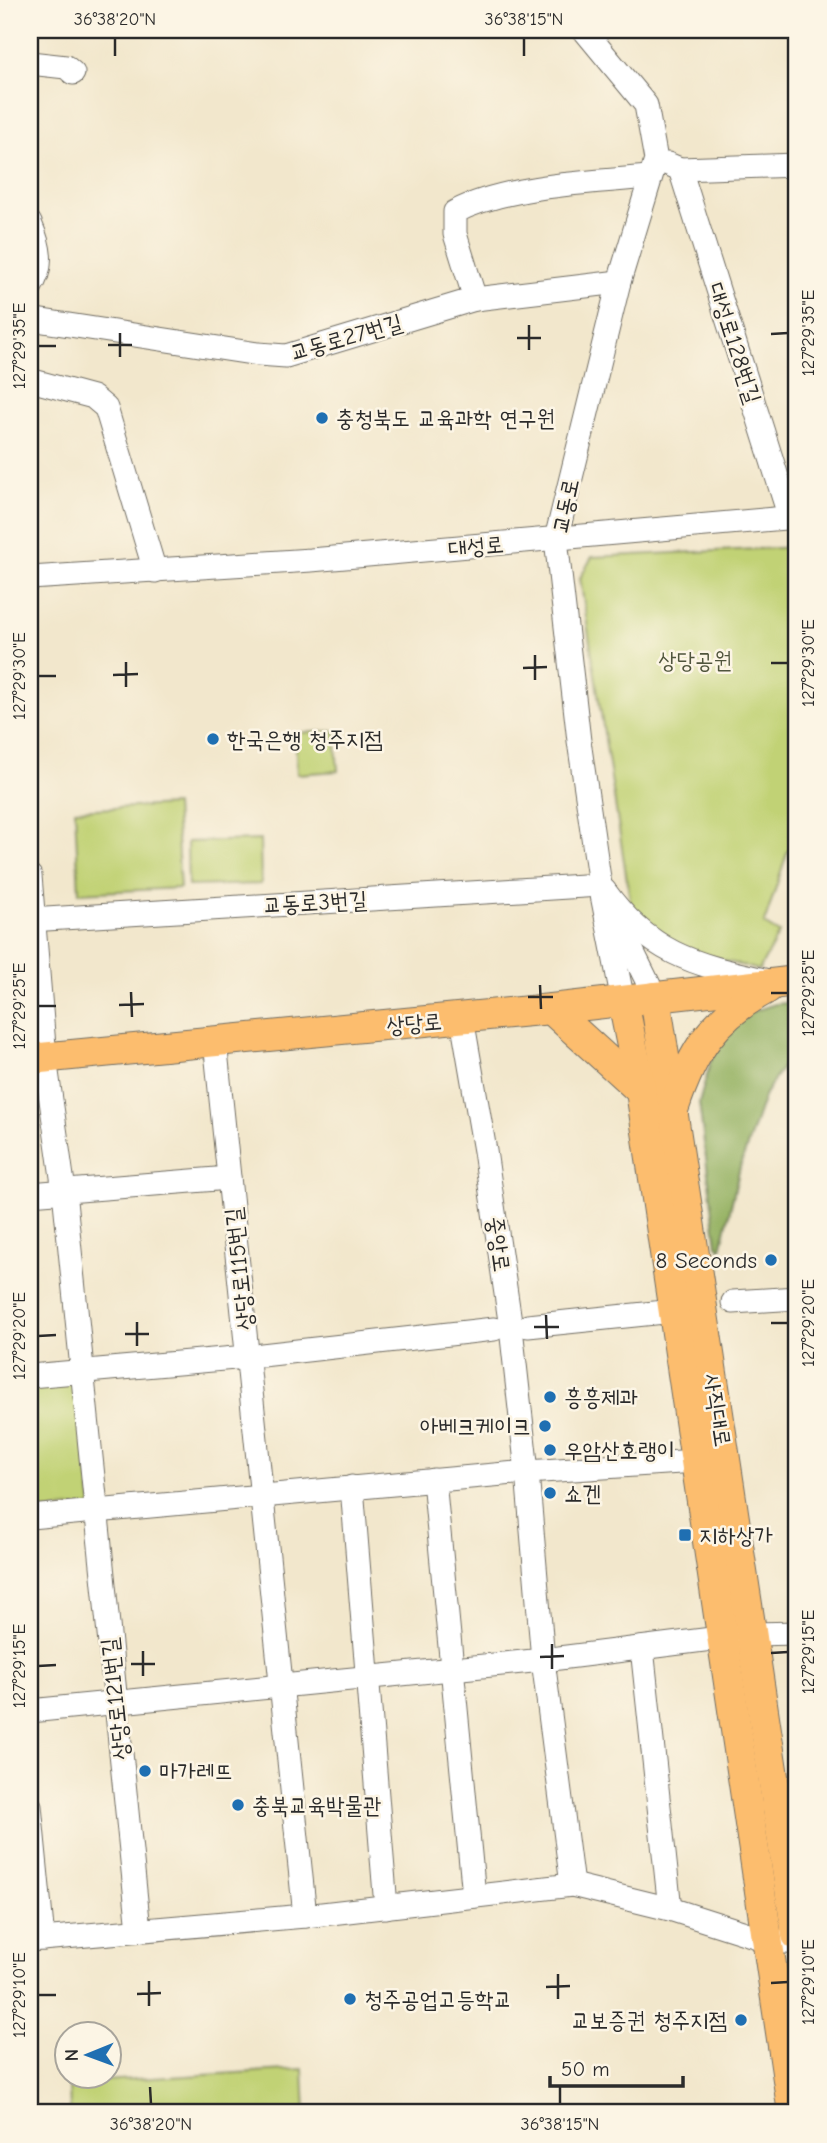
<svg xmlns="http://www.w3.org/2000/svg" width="827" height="2143" viewBox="0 0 827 2143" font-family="'Comic Neue','Poor Story',sans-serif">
<rect width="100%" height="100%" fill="#fcf5e5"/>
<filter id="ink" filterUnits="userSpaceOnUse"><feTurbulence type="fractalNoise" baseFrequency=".0143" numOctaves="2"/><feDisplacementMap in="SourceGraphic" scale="14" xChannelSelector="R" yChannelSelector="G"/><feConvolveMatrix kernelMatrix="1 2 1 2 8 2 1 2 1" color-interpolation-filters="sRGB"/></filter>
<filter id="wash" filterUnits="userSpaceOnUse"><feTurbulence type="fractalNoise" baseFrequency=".00686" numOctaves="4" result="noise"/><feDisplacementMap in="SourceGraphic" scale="28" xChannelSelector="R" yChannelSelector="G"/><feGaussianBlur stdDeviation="1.57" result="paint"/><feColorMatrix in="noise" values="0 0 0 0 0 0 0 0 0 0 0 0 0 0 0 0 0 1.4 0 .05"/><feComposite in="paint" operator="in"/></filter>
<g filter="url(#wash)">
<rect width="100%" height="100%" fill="#f2e7cc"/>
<g fill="#c1d274" stroke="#767e50" stroke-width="2">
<polygon points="797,547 797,838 787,853 764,924 779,933 759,970 674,947 632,913 580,578 592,557"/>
<polygon points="335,731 338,771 297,774 295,733"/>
<polygon points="175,805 180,888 79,893 75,810"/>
<polygon points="260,840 261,884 188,886 187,842"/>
<polygon points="30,1377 77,1384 92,1506 30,1512"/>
<polygon points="303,2069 305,2113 70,2113 69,2083"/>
</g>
<polygon fill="#98b466" stroke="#627048" stroke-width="2" points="797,1002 797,1044 765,1094 740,1167 721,1249 717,1245 699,1103 711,1060 726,1032 745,1014 775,1004"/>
</g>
<g filter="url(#ink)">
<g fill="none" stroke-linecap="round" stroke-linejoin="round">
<defs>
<g id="minor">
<polyline points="584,30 646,105 656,160 619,282 556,539 579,741 600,885 623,1001"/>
<polyline points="30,63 66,67 73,73"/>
<polyline points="668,164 680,169 797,165"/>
<polyline points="680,169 790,518"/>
<path d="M30 223C40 246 45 266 30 288"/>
<path d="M475 299 455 234V212C507 185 592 182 650 177"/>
<polyline points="30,319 258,354 286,356 475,299 619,282"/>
<polyline points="30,380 93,397 106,408 155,571"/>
<polyline points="30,578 311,560 797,517"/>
<polyline points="30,876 45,1058 64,1191 139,1930"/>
<path d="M604 890C649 953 692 964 764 980"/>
<polyline points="615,916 655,997"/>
<polyline points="30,920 600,885"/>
<polyline points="462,1018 485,1151 511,1328 527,1472 543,1660 572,1885"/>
<polyline points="215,1041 305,1916"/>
<polyline points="30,1194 229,1178"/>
<polyline points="733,1302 797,1298"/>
<polyline points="528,1326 674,1311"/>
<polyline points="262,1355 494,1329"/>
<polyline points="30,1376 235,1358"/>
<polyline points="434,1480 474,1896"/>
<polyline points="352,1487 386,1907"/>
<polyline points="30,1517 527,1472 696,1461"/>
<polyline points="642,1648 670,1909"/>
<polyline points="30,1711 543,1660 752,1634 797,1633"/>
<polyline points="30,1806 43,1939"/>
<polyline points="30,1940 305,1916 572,1885 670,1909 767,1940 797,1943"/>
</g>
<g id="major">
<polyline points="655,997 797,1935"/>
<polyline points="623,1001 641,1091 793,2113"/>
<polyline points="551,1009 641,1091"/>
<polyline points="30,1059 551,1009 797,981"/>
<path d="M674 1107C693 1050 714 1017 768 988"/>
</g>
</defs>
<use href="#minor" stroke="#716d63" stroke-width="25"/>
<use href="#major" stroke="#716d63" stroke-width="32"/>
<use href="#minor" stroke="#fff" stroke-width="23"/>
<use href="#major" stroke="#fcbd6e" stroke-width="30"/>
</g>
</g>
<path fill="none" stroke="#2b2b2b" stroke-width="2.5" d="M115 38V56M524 38V56M529 325V350M120 333V357M771 334 788 333M517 338H541M108 345H132M38 346H56M535 655V680M126 662V687M771 663H788M523 668 547 667M113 675 138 674M38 676H56M540 985 541 1009M131 992 132 1017M771 993H788M528 997H553M119 1005 144 1004M38 1006H56M546 1315 547 1339M137 1322V1346M771 1323H788M534 1327H559M125 1334H149M38 1336 56 1335M552 1644V1669M143 1651V1676M771 1653 788 1652M540 1657 564 1656M131 1664H155M38 1666 56 1665M558 1974V1999M149 1981V2006M771 1983 788 1982M546 1987 570 1986M137 1994 161 1993M38 1995H56M150 2087 151 2104M560 2087V2104"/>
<g fill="#1f6fb2" stroke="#fcf5e5" stroke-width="2.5">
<circle cx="322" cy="418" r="7"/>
<circle cx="213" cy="739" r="7"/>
<circle cx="771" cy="1260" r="7"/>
<circle cx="550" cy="1397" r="7"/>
<circle cx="545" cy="1426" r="7"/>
<circle cx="550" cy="1450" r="7"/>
<circle cx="550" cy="1493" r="7"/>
<rect x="678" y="1528" width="14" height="14" rx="3.5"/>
<circle cx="145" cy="1771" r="7"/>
<circle cx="238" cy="1805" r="7"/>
<circle cx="350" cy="1999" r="7"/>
<circle cx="741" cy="2020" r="7"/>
</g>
<g text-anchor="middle" stroke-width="5" stroke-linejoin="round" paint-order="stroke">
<g font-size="23" fill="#2b2b2b" stroke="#fcf5e5">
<text transform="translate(346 337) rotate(-16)" y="8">교동로27번길</text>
<text transform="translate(735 343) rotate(72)" y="8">대성로128번길</text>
<text transform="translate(565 506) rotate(-78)" y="8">교동로</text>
<text transform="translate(476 546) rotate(-5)" y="8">대성로</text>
<text transform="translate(315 902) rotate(-3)" y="8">교동로3번길</text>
<text transform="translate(414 1023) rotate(-5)" y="8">상당로</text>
<text transform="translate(499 1244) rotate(82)" y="8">중앙로</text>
<text transform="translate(239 1269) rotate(-96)" y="8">상당로115번길</text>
<text transform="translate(718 1410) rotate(81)" y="8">사직대로</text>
<text transform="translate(115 1699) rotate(-96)" y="8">상당로121번길</text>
</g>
<g font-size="23" fill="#2b2b2b" stroke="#fcf5e5" text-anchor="start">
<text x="336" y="426">충청북도 교육과학 연구원</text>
<text x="227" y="747">한국은행 청주지점</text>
<text x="757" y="1268" text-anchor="end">8 Seconds</text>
<text x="564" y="1405">흥흥제과</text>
<text x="531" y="1434" text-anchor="end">아베크케이크</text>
<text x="564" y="1458">우암산호랭이</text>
<text x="564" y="1501">쇼겐</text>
<text x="699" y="1543">지하상가</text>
<text x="159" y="1779">마가레뜨</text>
<text x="252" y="1813">충북교육박물관</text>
<text x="364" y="2007">청주공업고등학교</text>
<text x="727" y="2028" text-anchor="end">교보증권 청주지점</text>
</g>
<g font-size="23" fill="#50553d" stroke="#fcf5e5">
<text x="695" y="668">상당공원</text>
</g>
</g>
<rect width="827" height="2143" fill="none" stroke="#fcf5e5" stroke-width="77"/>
<g transform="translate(88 2055) rotate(269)"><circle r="33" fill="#fcf5e5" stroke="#a8a49b" stroke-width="2"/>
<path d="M0-5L12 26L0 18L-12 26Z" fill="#1f6fb2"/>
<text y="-10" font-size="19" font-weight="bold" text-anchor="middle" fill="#2b2b2b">N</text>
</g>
<path d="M550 2076v10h133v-10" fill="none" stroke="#2b2b2b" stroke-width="3.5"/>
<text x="561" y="2076" font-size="21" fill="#2b2b2b" stroke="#fcf5e5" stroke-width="5" paint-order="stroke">50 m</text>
<rect x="38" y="38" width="750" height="2066" fill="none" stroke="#2b2b2b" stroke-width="2.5"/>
<g font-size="18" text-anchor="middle" fill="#2b2b2b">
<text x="115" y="25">36°38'20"N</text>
<text x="524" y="25">36°38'15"N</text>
<text transform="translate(808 333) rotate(-90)" y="6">127°29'35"E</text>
<text transform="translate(19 346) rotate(-90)" y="6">127°29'35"E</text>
<text transform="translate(808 663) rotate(-90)" y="6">127°29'30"E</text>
<text transform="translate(19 676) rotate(-90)" y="6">127°29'30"E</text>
<text transform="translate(808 993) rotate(-90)" y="6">127°29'25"E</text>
<text transform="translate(19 1006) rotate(-90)" y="6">127°29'25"E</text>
<text transform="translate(808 1323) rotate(-90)" y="6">127°29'20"E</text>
<text transform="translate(19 1336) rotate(-90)" y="6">127°29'20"E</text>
<text transform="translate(808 1652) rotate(-90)" y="6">127°29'15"E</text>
<text transform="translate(19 1666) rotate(-90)" y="6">127°29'15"E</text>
<text transform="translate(808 1982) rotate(-90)" y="6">127°29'10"E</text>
<text transform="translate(19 1995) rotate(-90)" y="6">127°29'10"E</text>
<text x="151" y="2130">36°38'20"N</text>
<text x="560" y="2130">36°38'15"N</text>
</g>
</svg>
